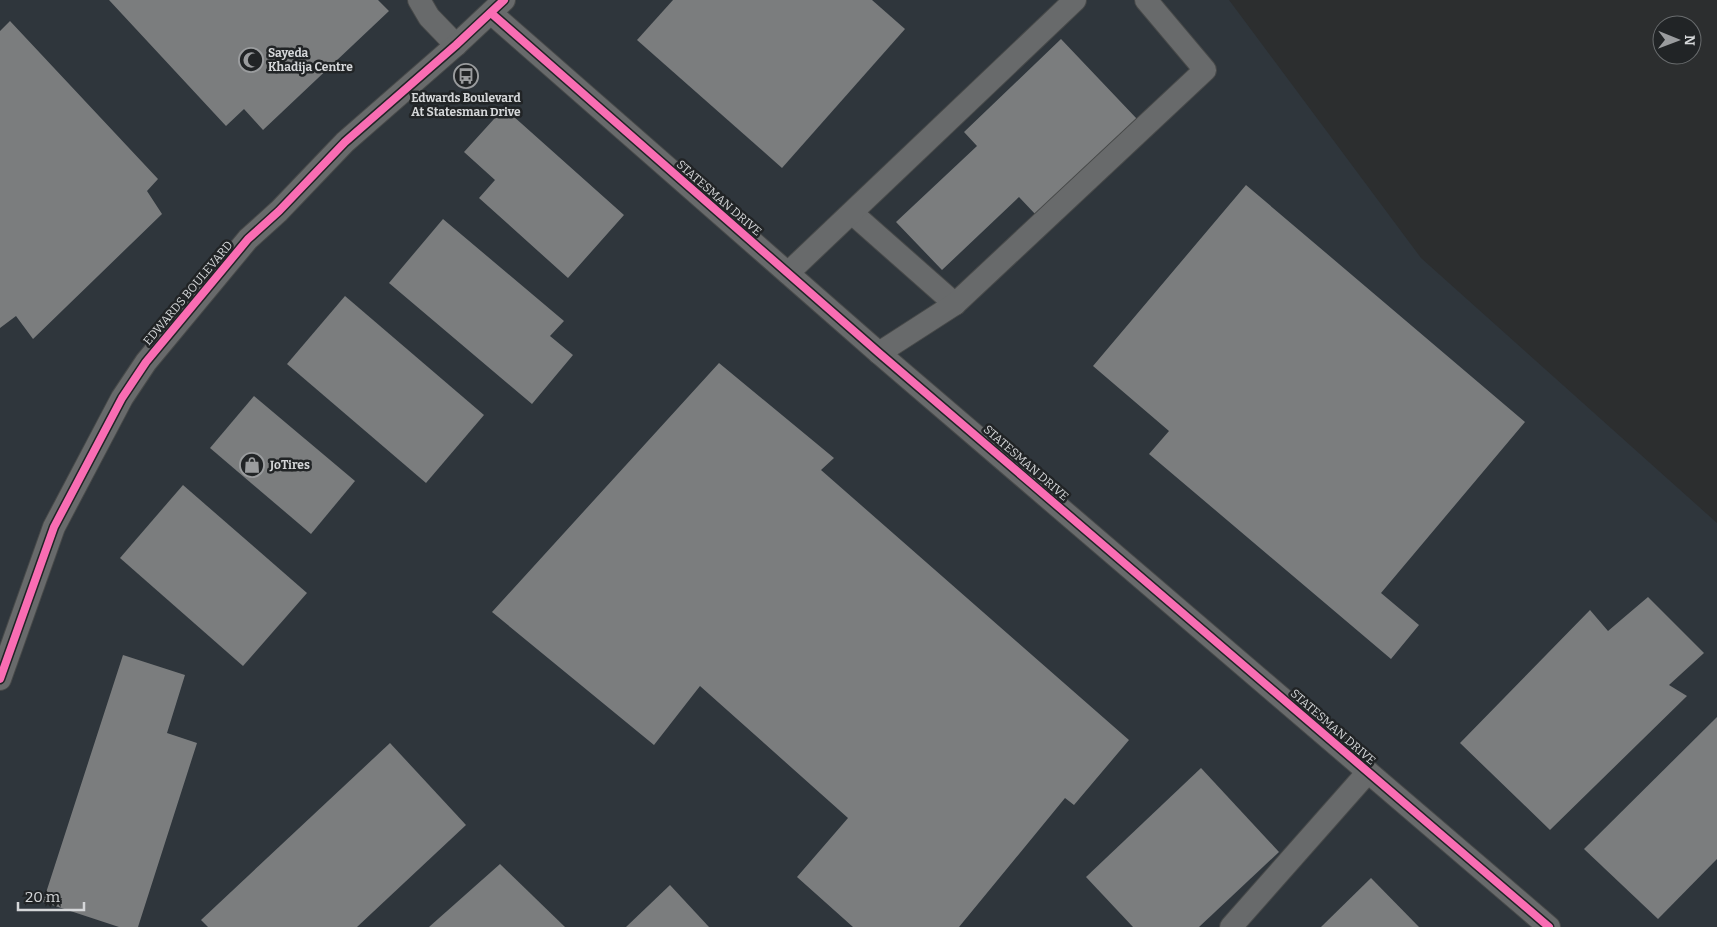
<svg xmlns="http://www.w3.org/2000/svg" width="1717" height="927" viewBox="0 0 1717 927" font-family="Bitter,serif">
<rect width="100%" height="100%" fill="#2c2e2f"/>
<polygon fill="#2f363c" points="0,0 1229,0 1421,258 1717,523 1717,927 0,927"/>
<g fill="#7b7d7e">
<polygon points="109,0 378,0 389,11 263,130 244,109 226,126"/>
<polygon points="673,0 872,0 905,29 782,168 637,40"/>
<polygon points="10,21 158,179 147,191 162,214 33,339 16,316 0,328 0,31"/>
<polygon points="1061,39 1137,119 1036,215 1019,197 942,270 896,222 977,146 964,132"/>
<polygon points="504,108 624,215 568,278 479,198 495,180 464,152"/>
<polygon points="1246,185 1525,422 1381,593 1419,625 1391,659 1149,454 1169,431 1093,366"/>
<polygon points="443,219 564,321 550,336 573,355 532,404 389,283"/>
<polygon points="345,296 484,415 426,483 287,364"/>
<polygon points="719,363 834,458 821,470 1129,740 1074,805 1065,798 959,927 853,927 797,877 848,818 700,686 654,745 492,612"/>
<polygon points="254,396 355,481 311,534 210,448"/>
<polygon points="183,485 307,593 243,666 120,558"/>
<polygon points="1648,597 1704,653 1669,685 1687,696 1550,830 1460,743 1590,610 1608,631"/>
<polygon points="123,655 185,675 167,733 197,743 138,927 119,927 43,902"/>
<polygon points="1717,717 1717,859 1658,919 1584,849"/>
<polygon points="390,743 466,825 357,927 208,927 201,920"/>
<polygon points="1201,768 1279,852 1199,927 1133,927 1086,877"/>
<polygon points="500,864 565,927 429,927"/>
<polygon points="1371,878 1419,927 1321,927"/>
<polygon points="670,885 709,927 626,927"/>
</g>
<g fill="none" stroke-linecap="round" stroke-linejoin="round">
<defs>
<g id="minor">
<polyline points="419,0 429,17 456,45"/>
<polyline points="491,13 879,353 1549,927"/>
<polyline points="852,213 955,304"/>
<polyline points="788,273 1075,0"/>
<polyline points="879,353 955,304 1205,70 1146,0"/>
<polyline points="0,679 54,527 122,398 146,362 248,239 279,211 345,142 456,45 504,0"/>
<polyline points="1231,927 1368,772"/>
</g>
</defs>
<use href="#minor" stroke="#474949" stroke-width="24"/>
<use href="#minor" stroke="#686a6b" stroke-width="22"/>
<defs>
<g id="cycleway">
<polyline points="491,13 879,353 1549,927"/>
<polyline points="0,679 54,527 122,398 146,362 248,239 279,211 345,142 456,45 504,0"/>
</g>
</defs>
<use href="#cycleway" stroke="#212426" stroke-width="11"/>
<use href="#cycleway" stroke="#f96db3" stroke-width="8"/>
</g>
<defs>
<symbol id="mosque-ring" viewBox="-11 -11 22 22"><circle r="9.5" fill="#212426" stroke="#9a9c9e" stroke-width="1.5"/><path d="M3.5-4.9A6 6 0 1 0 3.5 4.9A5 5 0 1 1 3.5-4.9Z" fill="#9a9c9e"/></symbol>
<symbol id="bus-ring" viewBox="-11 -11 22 22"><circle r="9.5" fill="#212426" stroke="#9a9c9e" stroke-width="1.5"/><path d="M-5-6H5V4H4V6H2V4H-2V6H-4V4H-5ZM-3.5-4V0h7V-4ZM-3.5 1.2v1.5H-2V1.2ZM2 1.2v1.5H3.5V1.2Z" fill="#9a9c9e"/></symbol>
<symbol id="shop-ring" viewBox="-11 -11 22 22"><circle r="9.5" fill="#212426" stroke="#9a9c9e" stroke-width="1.5"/><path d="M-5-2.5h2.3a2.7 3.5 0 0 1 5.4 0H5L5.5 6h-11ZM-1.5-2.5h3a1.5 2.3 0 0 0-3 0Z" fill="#9a9c9e"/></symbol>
</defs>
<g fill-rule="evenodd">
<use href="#mosque-ring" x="237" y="46" width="28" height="28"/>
<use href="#bus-ring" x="452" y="62" width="28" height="28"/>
<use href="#shop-ring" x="238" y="451" width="28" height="28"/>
</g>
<g text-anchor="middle" stroke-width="5" stroke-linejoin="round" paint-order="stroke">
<g font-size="12" font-weight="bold" fill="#d5d7d9" stroke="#212426" text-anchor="start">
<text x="268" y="57">Sayeda<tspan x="268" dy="14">Khadija Centre</tspan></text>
<text x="466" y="102" text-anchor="middle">Edwards Boulevard<tspan x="466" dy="14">At Statesman Drive</tspan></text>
<text x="270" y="469">JoTires</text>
</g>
<g font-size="12" fill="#d5d7d9" stroke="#212426">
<text transform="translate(719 198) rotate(41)" y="4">STATESMAN DRIVE</text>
<text transform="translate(188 293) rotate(-50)" y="4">EDWARDS BOULEVARD</text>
<text transform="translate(1026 463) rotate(41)" y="4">STATESMAN DRIVE</text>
<text transform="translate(1333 727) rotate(41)" y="4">STATESMAN DRIVE</text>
</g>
</g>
<g transform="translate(1677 40) rotate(91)"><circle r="24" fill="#212426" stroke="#696c6e"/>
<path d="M0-4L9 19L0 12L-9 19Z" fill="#9a9c9e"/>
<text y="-8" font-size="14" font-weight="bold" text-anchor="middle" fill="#d5d7d9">N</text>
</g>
<path d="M18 902v8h66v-8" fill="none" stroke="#d5d7d9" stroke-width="2.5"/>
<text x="25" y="902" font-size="15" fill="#d5d7d9" stroke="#212426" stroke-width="4" paint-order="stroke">20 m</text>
</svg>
